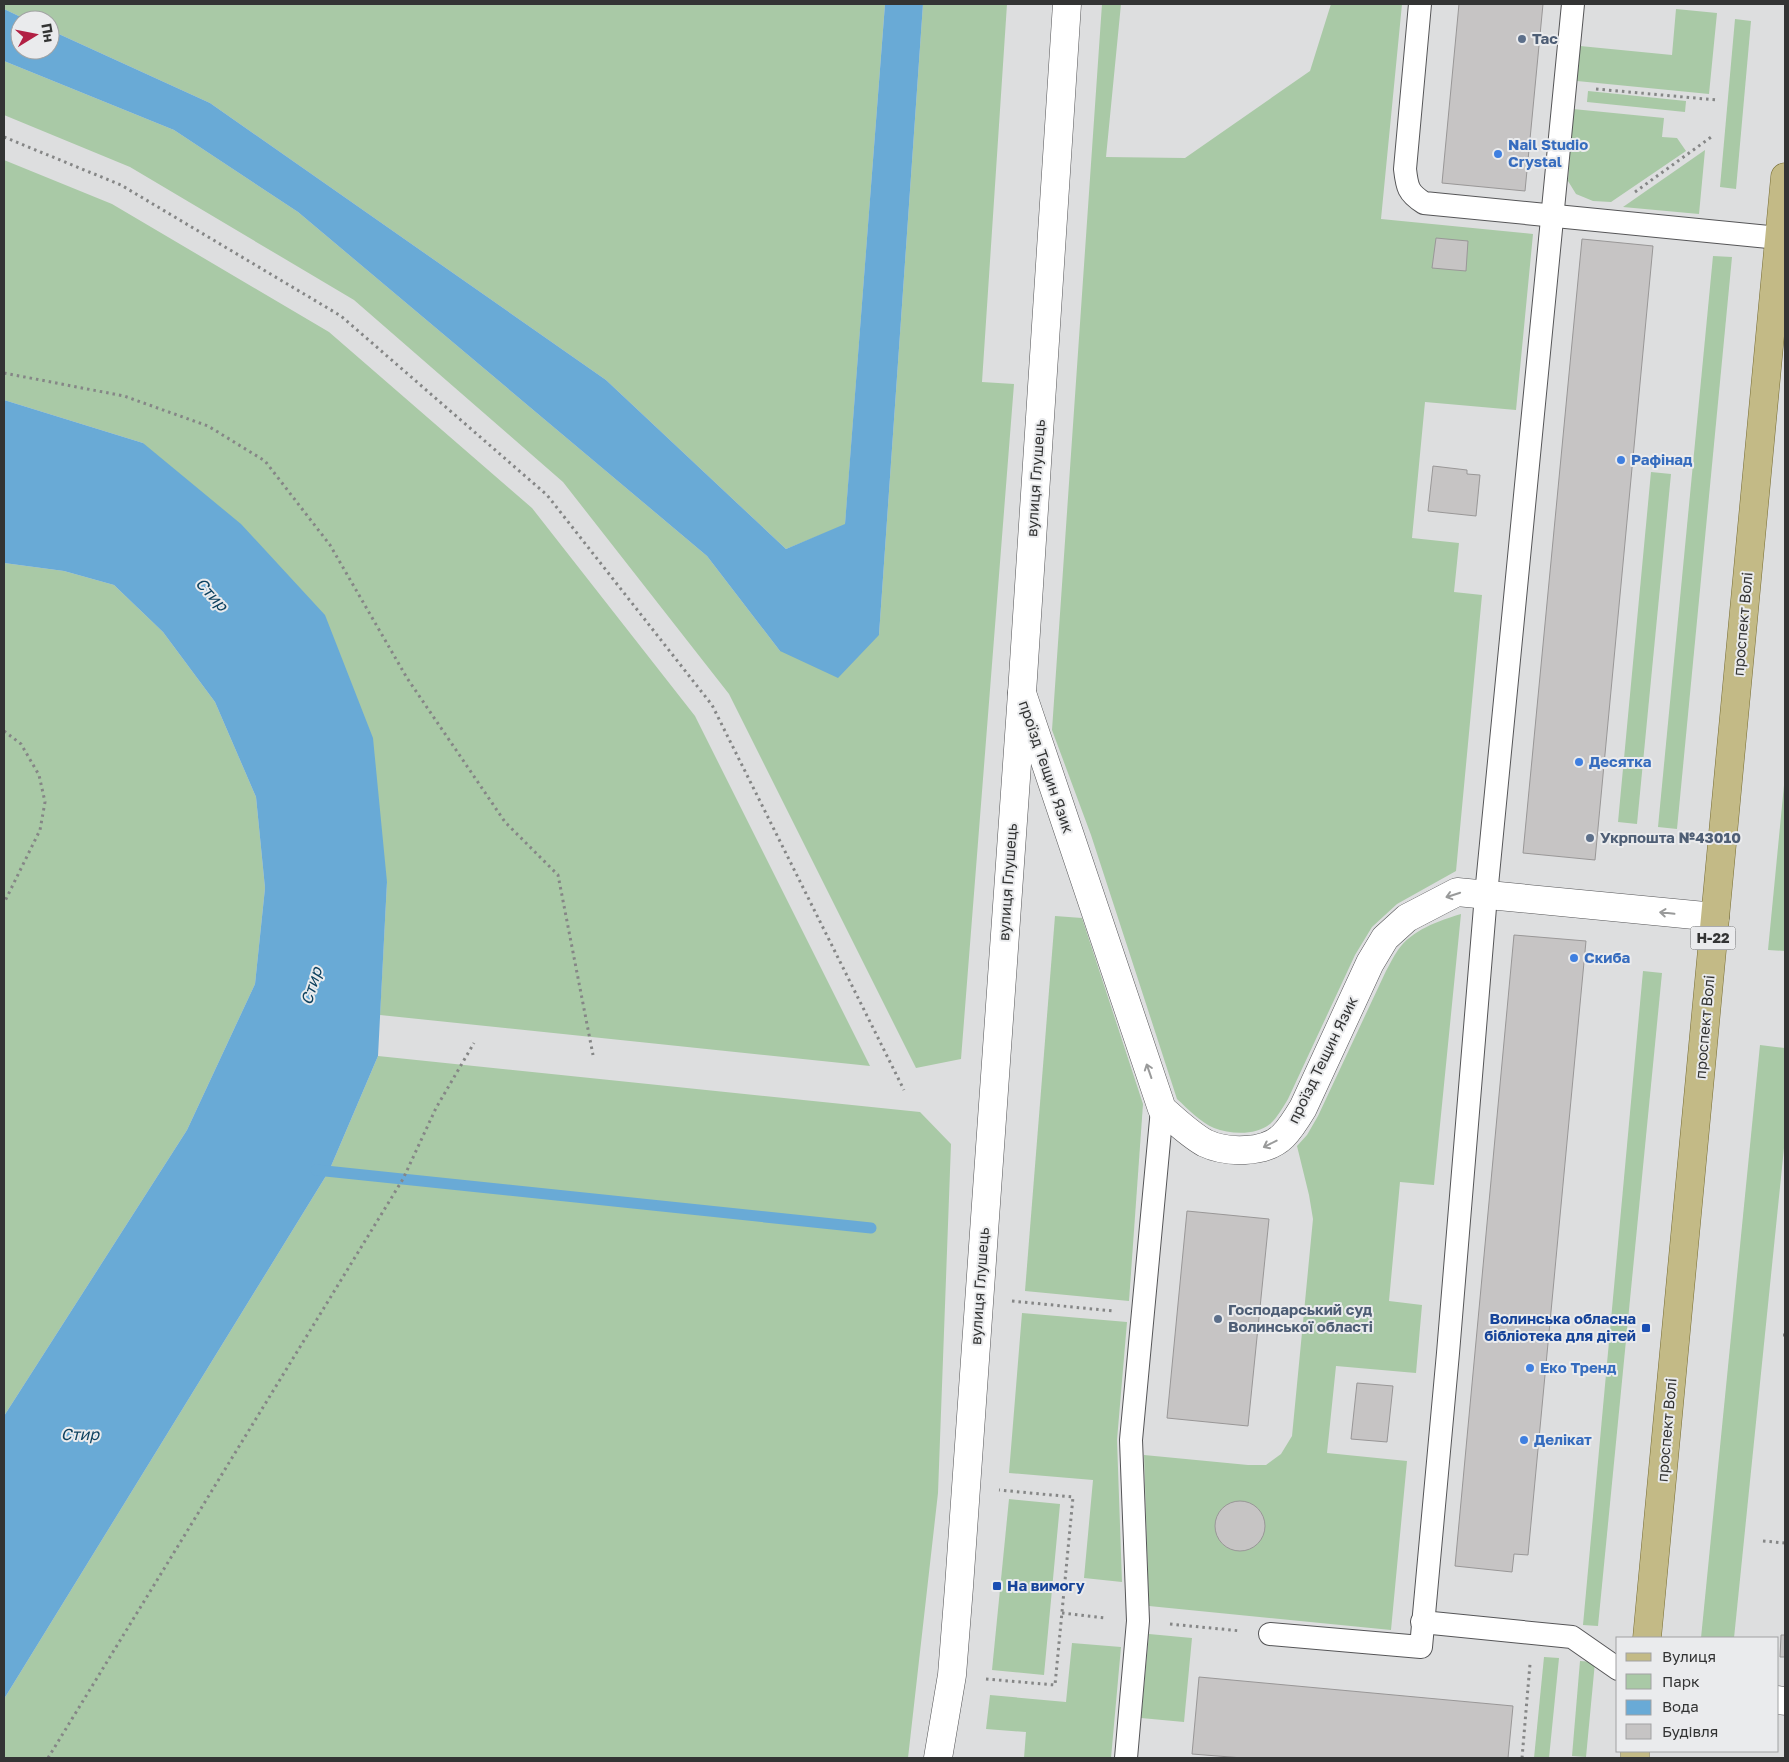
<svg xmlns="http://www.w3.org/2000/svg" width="1789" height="1762" viewBox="0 0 1789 1762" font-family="'Golos Text',sans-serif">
<rect width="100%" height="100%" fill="#dddedf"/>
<g fill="#a9c9a6">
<polygon points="4,4 885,4 845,525 786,549 606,380 210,103 50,30 50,20 27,20 4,9"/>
<polygon points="923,4 1007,4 982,382 1014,384 961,1059 916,1068 729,694 563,482 354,300 130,167 4,115 4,61 174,130 298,212 707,556 780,651 879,635"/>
<path d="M1102 4H1121L1106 157 1185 158 1310 71 1331 4H1402L1381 219 1533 234 1516 410 1425 402 1412 538 1459 543 1454 592 1482 595 1456 871 1397 904 1372 927 1355 955 1288 1099C1283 1107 1277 1118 1270 1124 1255 1136 1230 1134 1214 1128 1200 1122 1188 1109 1177 1099L1091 835 1052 730Z"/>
<polygon points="1676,9 1717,13 1709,94 1577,81 1580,46 1672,55"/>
<polygon points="1735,19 1751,21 1736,189 1720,187"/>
<polygon points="1588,91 1686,101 1685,112 1587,102"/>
<polygon points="1573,109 1664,118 1662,137 1677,138 1686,151 1611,202 1593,201 1576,194 1568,181"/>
<polygon points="1705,150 1699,214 1623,207"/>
<polygon points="4,160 112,204 329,332 532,508 695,716 870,1066 380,1015 387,882 143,443 4,400"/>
<polygon points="1713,256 1732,257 1677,829 1658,827"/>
<polygon points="1651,472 1671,474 1637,824 1618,822"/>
<polygon points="4,563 64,571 114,585 163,632 215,702 256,797 265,888 255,984 187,1130 4,1416"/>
<polygon points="1785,775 1785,951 1768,950"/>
<path d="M1461 914 1434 1185 1400 1182 1389 1301 1422 1305 1416 1373 1336 1366 1327 1453 1407 1461 1391 1630 1149 1606 1144 1455 1248 1465H1266L1281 1454 1292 1436 1313 1219 1309 1195 1297 1146 1307 1135 1318 1116 1386 971C1390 964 1393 957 1398 950 1412 930 1438 921 1461 914Z"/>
<polygon points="1055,916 1082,918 1143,1104 1129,1301 1025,1291"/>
<polygon points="1643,971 1662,973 1598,1626 1583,1625"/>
<polygon points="1760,1045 1785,1048 1785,1138 1734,1638 1701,1638"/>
<polygon points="378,1056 920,1112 951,1144 938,1493 908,1758 4,1758 4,1699 329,1171"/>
<polygon points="1022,1313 1127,1322 1117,1440 1122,1582 1084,1578 1093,1480 1009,1473"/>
<polygon points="1009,1499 1060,1504 1044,1675 992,1670"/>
<polygon points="1149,1634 1192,1638 1184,1722 1141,1718"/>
<polygon points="1072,1643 1121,1647 1111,1758 1024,1758 1026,1732 986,1729 990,1695 1066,1702"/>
<polygon points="1544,1657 1559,1658 1549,1758 1534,1758"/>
<polygon points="1580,1661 1595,1662 1586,1757 1572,1756"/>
</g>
<g fill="#69aad6">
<polygon points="885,4 923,4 879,635 838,678 780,651 707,556 298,212 174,130 4,61 4,9 27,20 20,20 20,50 50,50 50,30 210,103 606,380 786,549 845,524"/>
<polygon points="4,400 143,443 241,524 325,615 373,738 387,882 378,1056 329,1171 4,1699 4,1416 187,1130 255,984 265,888 256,797 215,702 163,632 114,585 64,571 4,563"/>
</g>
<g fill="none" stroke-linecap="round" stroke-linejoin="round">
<polyline stroke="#69aad6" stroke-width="11" points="316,1170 871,1228"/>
</g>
<g fill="#c6c4c4" stroke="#999797">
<polygon points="1459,4 1543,4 1525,191 1442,183"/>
<polygon points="1436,238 1468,241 1466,271 1432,268"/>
<polygon points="1582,239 1653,246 1595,860 1523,853"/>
<polygon points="1433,466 1467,470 1467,474 1480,475 1476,516 1428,511"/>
<polygon points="1514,935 1586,941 1528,1555 1514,1554 1512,1572 1455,1566"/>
<polygon points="1187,1211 1269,1219 1248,1426 1167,1418"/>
<polygon points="1357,1383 1393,1386 1387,1442 1351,1439"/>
<circle cx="1240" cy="1526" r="25"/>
<polygon points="1781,1635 1785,1635 1785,1657 1780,1657"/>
<polygon points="1199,1677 1513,1706 1508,1758 1243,1758 1192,1754"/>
</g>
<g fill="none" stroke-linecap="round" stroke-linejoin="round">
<defs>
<g id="service">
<path d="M1420 4 1405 169C1407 187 1408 193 1424 203L1779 238"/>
<polyline points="1422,1622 1572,1637 1618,1669"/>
<polyline points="1270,1634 1421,1647 1448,1353 1486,895 1573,4"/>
<polyline points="1126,1758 1138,1621 1131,1440 1162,1109"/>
</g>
<path id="minor" d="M1022 693 1162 1109C1176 1121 1189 1134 1205 1143 1226 1153 1265 1154 1283 1136 1291 1128 1297 1118 1303 1108L1370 963 1385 938 1407 918 1457 892 1715 917"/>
<g id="tertiary">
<polyline points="1778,1700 1785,1701"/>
<polyline points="938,1758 952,1675 959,1587 1022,693 1067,4"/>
</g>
<g id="primary">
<polyline points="1647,1638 1785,177"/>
<polyline points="1635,1758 1635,1751"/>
</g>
</defs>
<use href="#service" stroke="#555557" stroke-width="24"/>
<use href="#minor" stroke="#555557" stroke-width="29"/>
<use href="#tertiary" stroke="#555557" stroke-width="29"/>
<use href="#primary" stroke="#776d35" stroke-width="29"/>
<g stroke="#858686" stroke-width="3" stroke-dasharray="2.5 4" stroke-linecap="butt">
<polyline points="1596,89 1717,100"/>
<polyline points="4,137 121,185 341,316 547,495 712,705 904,1090"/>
<polyline points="1635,192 1714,135"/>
<polyline points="4,373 124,396 208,426 265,461 330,545 407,678 505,822 558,875 593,1055"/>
<polyline points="4,731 21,744 39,775 45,802 40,830 4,903"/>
<polyline points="1012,1301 1113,1311"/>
<polyline points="1783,1335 1785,1335"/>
<polyline points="1763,1541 1785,1543"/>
<polyline points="1062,1613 1106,1618"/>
<polyline points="1170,1624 1241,1631"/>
<polyline points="986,1679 1055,1685 1073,1497 999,1490"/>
<polyline points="48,1758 403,1179 436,1108 474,1043"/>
<polyline points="1522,1758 1530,1664"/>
</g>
<use href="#service" stroke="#fff" stroke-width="22"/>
<use href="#minor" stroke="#fff" stroke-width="28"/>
<use href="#tertiary" stroke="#fff" stroke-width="28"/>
<use href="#primary" stroke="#c3ba86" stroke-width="28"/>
</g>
<defs><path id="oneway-shaft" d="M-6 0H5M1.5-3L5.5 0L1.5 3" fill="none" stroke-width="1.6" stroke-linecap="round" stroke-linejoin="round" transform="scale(1.25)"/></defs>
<g stroke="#999a9a">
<use href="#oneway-shaft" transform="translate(1453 895) rotate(162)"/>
<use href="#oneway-shaft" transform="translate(1667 913) rotate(-174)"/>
<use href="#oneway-shaft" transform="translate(1149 1071) rotate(-109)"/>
<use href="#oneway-shaft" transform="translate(1270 1144) rotate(153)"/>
</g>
<g fill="#5c6f8a" stroke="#eaebed" stroke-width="2">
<circle cx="1522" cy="39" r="5"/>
<circle cx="1590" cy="838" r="5"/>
<circle cx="1218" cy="1319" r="5"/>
</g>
<g fill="#3f7fe0" stroke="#eaebed" stroke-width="2">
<circle cx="1498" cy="154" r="5"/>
<circle cx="1621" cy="460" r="5"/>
<circle cx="1579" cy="762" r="5"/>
<circle cx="1574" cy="958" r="5"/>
<circle cx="1530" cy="1368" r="5"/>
<circle cx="1524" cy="1440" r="5"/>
</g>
<g fill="#1a4fb4" stroke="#eaebed" stroke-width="2">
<rect x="1641" y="1323" width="10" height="10" rx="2.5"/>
<rect x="992" y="1581" width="10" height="10" rx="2.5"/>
</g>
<g text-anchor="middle" stroke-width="4" stroke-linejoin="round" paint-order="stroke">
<rect fill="#eaebed" stroke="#6a6b6c" stroke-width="1" x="1690.5" y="926.5" width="45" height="23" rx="4"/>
<g font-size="14" font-weight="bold" fill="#333434">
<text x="1713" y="943">Н-22</text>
</g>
<g font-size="15" font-weight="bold" fill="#4e5e75" stroke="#eaebed" text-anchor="start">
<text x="1532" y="44">Тас</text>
<text x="1600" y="843">Укрпошта №43010</text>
<text x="1228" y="1315">Господарський суд<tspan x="1228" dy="17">Волинської області</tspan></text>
</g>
<g font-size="15" font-weight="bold" fill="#366cbe" stroke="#eaebed" text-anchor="start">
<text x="1508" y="150">Nail Studio<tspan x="1508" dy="17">Crystal</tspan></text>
<text x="1631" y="465">Рафінад</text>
<text x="1589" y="767">Десятка</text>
<text x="1584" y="963">Скиба</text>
<text x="1540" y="1373">Еко Тренд</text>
<text x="1534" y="1445">Делікат</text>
</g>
<g font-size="15" fill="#333434" stroke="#eaebed">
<text transform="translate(1036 478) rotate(-86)" y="5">вулиця Глушець</text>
<text transform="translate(1743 624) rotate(-85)" y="5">проспект Волі</text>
<text transform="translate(1046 767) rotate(71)" y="5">проїзд Тещин Язик</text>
<text transform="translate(1008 882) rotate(-86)" y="5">вулиця Глушець</text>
<text transform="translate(1705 1027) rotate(-85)" y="5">проспект Волі</text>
<text transform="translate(1323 1060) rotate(-64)" y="5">проїзд Тещин Язик</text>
<text transform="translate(980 1286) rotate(-86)" y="5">вулиця Глушець</text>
<text transform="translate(1667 1430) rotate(-85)" y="5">проспект Волі</text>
</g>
<g font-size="15" font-weight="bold" fill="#164399" stroke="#eaebed" text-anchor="end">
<text x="1636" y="1324">Волинська обласна<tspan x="1636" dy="17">бібліотека для дітей</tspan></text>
<text x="1007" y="1591" text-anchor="start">На вимогу</text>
</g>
<g font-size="16" font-style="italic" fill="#0d415f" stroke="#eaebed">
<text transform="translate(212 594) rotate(47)" y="6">Стир</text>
<text transform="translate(311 986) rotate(-73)" y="6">Стир</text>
<text x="80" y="1440">Стир</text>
</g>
</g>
<rect width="1789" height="1762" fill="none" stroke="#333434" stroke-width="10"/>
<rect x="1616" y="1637" width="162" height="115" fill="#eaebed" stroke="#a1a2a3"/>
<rect x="1626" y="1653" width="25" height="8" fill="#c3ba86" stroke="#a1a2a3"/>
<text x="1662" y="1662" font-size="15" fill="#333434">Вулиця</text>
<rect x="1626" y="1674" width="25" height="15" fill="#a9c9a6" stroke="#a1a2a3"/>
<text x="1662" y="1687" font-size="15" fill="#333434">Парк</text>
<rect x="1626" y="1700" width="25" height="15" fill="#69aad6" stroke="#a1a2a3"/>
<text x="1662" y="1712" font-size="15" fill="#333434">Вода</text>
<rect x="1626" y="1724" width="25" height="15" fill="#c6c4c4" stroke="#a1a2a3"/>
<text x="1662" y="1737" font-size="15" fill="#333434">Будівля</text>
<g transform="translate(35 35) rotate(80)"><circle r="24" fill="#eaebed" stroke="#a1a2a3"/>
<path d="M0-4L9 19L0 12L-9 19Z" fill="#b22044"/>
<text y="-8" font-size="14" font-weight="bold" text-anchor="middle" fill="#333434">Пн</text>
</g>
</svg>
